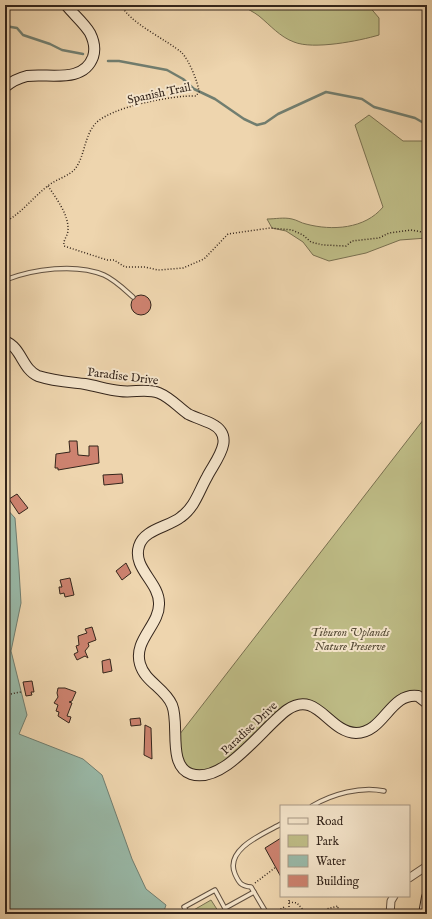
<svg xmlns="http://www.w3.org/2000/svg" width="432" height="919" viewBox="0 0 432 919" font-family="'IM FELL English',serif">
<rect width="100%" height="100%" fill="#eed5ae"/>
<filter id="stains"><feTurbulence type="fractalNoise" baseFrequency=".005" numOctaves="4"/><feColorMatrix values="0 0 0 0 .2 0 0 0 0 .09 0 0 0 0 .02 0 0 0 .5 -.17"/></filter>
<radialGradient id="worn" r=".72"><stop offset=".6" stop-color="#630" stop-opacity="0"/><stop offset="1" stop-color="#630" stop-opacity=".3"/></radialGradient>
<g fill="#bebc86" stroke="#797050">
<path d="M241 5H368L379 18V35C359 41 313 50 294 42 280 37 270 25 259 16 254 12 247 9 241 5Z"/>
<path d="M369 115 403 141H427V238L400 240 366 253 329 261 313 255 303 242 286 231 272 228 267 219C275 219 284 217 292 219 297 220 301 223 306 224 332 231 365 229 383 207L355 125Z"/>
<polygon points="427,415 427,703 414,695 361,733 299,704 217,770 187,772 176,739"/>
<polygon points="211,900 220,914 194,914 192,911"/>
</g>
<polygon fill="#99b9a8" stroke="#717e70" points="5,507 15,518 19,570 21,603 11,651 27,715 19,734 83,759 102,775 132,859 146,889 166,905 163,914 5,914"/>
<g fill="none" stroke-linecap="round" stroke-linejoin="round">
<g stroke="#717e70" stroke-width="2.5">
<polyline points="5,26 17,28 23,35 50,44 62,50 83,54"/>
<polyline points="108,61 119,61 167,70 183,79 194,89 215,99 244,119 257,125 265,123 278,114 326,92 362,99 374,107 415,118 422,122 427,120"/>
</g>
</g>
<g fill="#cd826f" stroke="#34251b">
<circle cx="141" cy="305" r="10"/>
<polygon points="69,441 77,441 78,455 89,456 89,446 98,446 99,463 58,470 58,468 55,468 56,454 70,452"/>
<polygon points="122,474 123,483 104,485 103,475"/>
<polygon points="17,494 28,508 19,514 9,499"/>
<polygon points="126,563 131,573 122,580 116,571"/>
<polygon points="70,578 74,595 65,597 64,593 60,594 59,587 62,587 60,580"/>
<polygon points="92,627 96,640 88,643 89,646 85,651 88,658 85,656 77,660 74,654 78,652 76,646 79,645 78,636 87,633 85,629"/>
<polygon points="110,659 112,671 103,673 102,661"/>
<polygon points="32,681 34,692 31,692 32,695 26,696 23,682"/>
<polygon points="58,688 65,688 76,692 72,701 69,702 72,703 67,716 71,717 69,723 58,716 59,712 56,711 58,705 54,703 58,697 57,693"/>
<polygon points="140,718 141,725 131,726 130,719"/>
<polygon points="145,725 151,728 152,759 144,755"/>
<polygon points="281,838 281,877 265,848"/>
</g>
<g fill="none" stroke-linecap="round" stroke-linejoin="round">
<defs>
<g id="lane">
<path d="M5 280C33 269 76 263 104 275 115 280 124 289 133 297"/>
<path d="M312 806C332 794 361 786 384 791"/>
<polyline points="225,908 254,892"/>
<polyline points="188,914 184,907 215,890 228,914"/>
<path d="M267 914 251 887C241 886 239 883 235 874 224 849 265 833 281 824"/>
</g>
<g id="street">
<polyline points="409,878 427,866"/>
<polyline points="390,914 391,901 394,896"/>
</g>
<g id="secondary">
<path d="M5 87C11 82 19 78 27 76 49 73 83 84 93 57 96 48 94 41 90 33 84 23 74 15 66 5"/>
<path d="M5 341C22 348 22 369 38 376 53 381 69 382 85 384 97 386 108 390 120 391 133 393 147 388 159 393 171 398 178 407 188 414 196 418 204 420 212 424 237 437 215 461 207 477 199 491 195 507 181 517 169 527 144 529 139 546 132 568 159 582 159 603 160 625 133 640 140 664 145 682 165 688 172 705 180 724 167 766 191 774 224 785 263 727 287 710 317 689 328 732 356 733 384 733 390 692 418 696L427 703"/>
<polyline points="424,914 427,897"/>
</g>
</defs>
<use href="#lane" stroke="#625140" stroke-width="5.5"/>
<use href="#street" stroke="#625140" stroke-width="9"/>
<use href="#secondary" stroke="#34251b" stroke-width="12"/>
<g stroke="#34251b" stroke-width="1.5" stroke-dasharray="1 2" stroke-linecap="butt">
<path d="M48 186C56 198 69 215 68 230 68 236 63 239 64 246L107 260H114L125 267H145L158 270 183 268 204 259 228 234 270 228 292 230 303 235 311 242 323 245 346 246 352 241 379 238 389 233 411 230 427 233"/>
<path d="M5 222C23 212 33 197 49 185 57 179 69 176 75 169 85 156 84 137 95 124 110 107 173 95 196 96L199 92C198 82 189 60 182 53 169 41 126 21 122 5"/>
<polyline points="5,695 21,692"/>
<polyline points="255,883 276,867"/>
<polyline points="289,902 297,903 307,914"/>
<polyline points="273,914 284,907 287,913 289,912 289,898"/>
<polyline points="325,914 327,909 338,906 338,910 342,914"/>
</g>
<use href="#lane" stroke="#f4e4ca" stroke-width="3.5"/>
<use href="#street" stroke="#f4e4ca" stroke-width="7"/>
<use href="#secondary" stroke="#f4e4ca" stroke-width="10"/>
</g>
<g text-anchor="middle" stroke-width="4" stroke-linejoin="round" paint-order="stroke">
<g font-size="12" fill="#34251b" stroke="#f4e4ca">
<text transform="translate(159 93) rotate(-12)" y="4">Spanish Trail</text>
<text transform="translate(123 376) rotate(7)" y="4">Paradise Drive</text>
<text transform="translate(249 728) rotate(-43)" y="4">Paradise Drive</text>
</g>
<g font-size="12" font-style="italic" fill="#564b36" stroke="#f4e4ca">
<text x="350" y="636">Tiburon Uplands<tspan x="350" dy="14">Nature Preserve</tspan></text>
</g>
</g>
<rect width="432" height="919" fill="none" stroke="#eed5ae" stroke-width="20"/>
<rect x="6" y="6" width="420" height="907" fill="none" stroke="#34251b" stroke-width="2"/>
<rect x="10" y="10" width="412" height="899" fill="none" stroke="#34251b"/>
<rect x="280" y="805" width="130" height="92" fill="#f4e4ca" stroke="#a79884"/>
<rect x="288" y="818" width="20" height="6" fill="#f4e4ca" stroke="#a79884"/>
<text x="316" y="825" font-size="12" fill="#34251b">Road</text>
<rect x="288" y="835" width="20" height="12" fill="#bebc86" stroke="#a79884"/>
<text x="316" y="845" font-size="12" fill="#34251b">Park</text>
<rect x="288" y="855" width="20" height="12" fill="#99b9a8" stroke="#a79884"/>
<text x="316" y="865" font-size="12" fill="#34251b">Water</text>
<rect x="288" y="875" width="20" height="12" fill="#cd826f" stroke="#a79884"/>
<text x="316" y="885" font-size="12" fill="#34251b">Building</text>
<rect width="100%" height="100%" filter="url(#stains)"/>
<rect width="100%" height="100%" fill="url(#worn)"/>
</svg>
